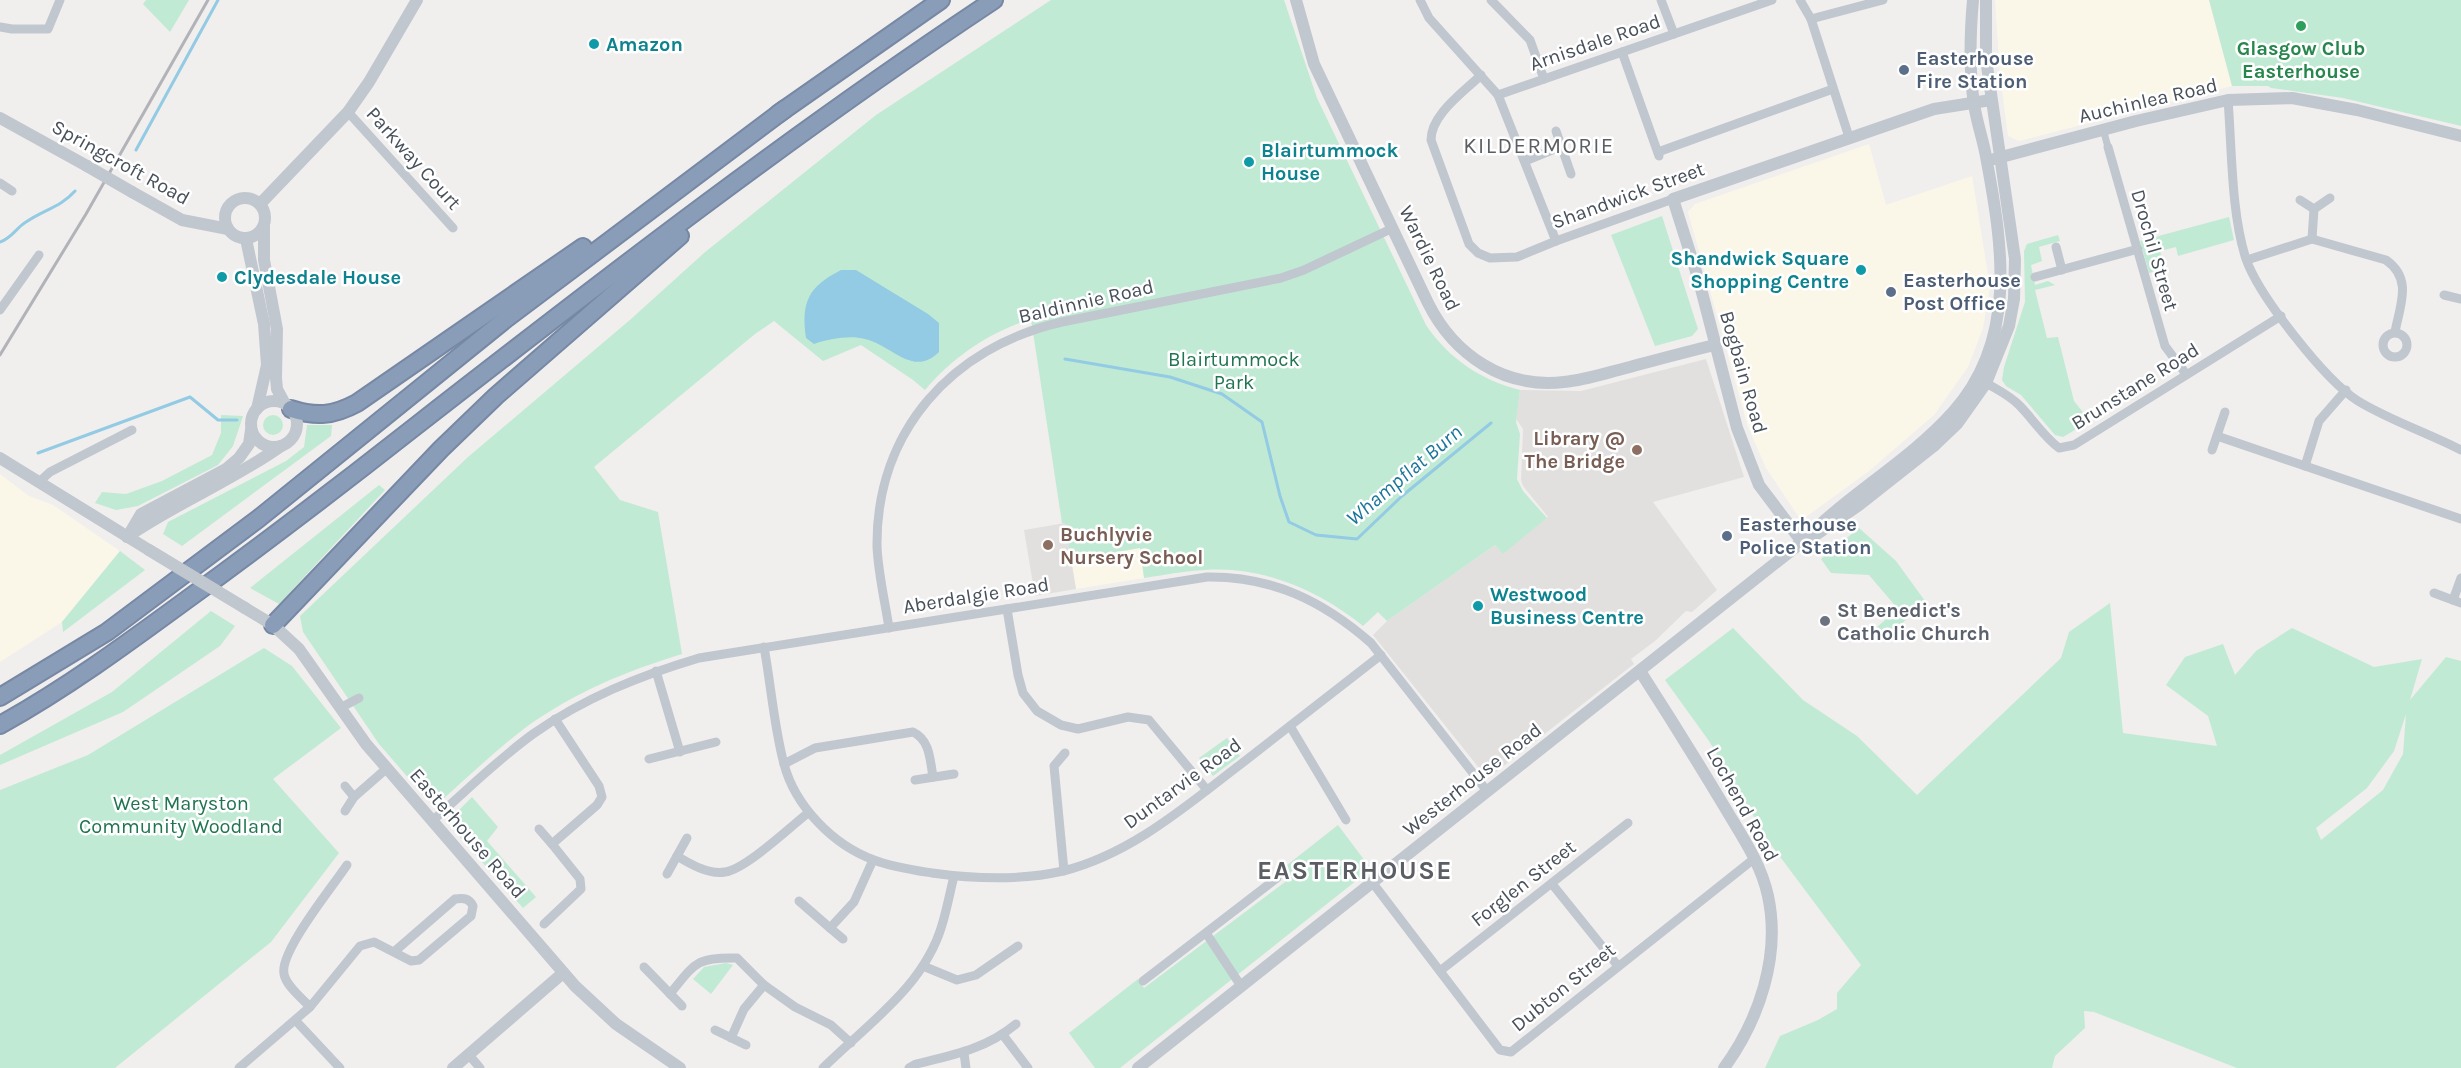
<svg xmlns="http://www.w3.org/2000/svg" width="2461" height="1068" viewBox="0 0 2461 1068" font-family="Karla,sans-serif">
<rect width="100%" height="100%" fill="#f1eeee"/>
<g fill="#faf7e9">
<polygon points="1995,0 2209,0 2232,86 2019,141 2008,136 2000,75"/>
<polygon points="1869,144 1886,205 1972,176 1990,287 1983,328 1968,367 1934,415 1869,471 1806,517 1798,516 1766,468 1748,427 1688,212 1695,204"/>
<polygon points="0,474 29,496 53,505 120,551 62,622 0,662"/>
<polygon points="1140,548 1144,578 1076,589 1071,560"/>
</g>
<g fill="#e2e0df">
<polygon points="1706,359 1744,477 1653,502 1717,590 1692,612 1686,611 1655,641 1631,659 1634,664 1496,772 1491,774 1483,773 1373,635 1387,621 1495,545 1503,553 1548,517 1523,486 1521,480 1523,429 1516,419 1520,390 1581,391"/>
<polygon points="1065,523 1076,589 1035,596 1024,530"/>
</g>
<g fill="#c1ead4" fill-rule="evenodd">
<polygon points="146,0 189,0 170,32 143,4"/>
<path d="M1051 0H1284L1317 98 1426 325C1449 359 1481 380 1520 390L1516 422 1520 434 1517 479 1523 491 1547 518 1503 554 1495 545 1387 621 1378 612 1363 626C1318 590 1263 566 1205 570 1184 571 1164 575 1144 578L1140 548 1071 560 1065 523H1062L1031 319C990 332 953 357 925 390L913 380 861 345 823 361 774 321 755 334 594 467 620 500 658 512 682 654C626 671 573 693 525 728 496 750 469 776 442 800L425 797 379 744 303 632 300 616 468 457 631 319 704 253 876 115Z"/>
<polygon points="2209,0 2461,0 2461,126 2343,98 2271,88 2268,86 2232,86"/>
<polygon points="1662,216 1698,329 1692,336 1655,346 1611,235"/>
<polygon points="2229,217 2234,240 2178,256 2176,247 2160,251 2165,268 2149,273 2140,241"/>
<polygon points="2058,235 2060,241 2039,247 2042,261 2031,265 2035,285 2048,281 2055,285 2035,290 2047,338 2058,337 2074,401 2090,421 2063,437 2055,435 2021,395 2006,386 2002,380 2004,367 2025,302 2024,251 2027,244"/>
<polygon points="221,415 243,416 233,446 218,465 138,506 116,510 95,503 102,492 126,494 162,481 212,455 221,433"/>
<circle cx="273" cy="425" r="10"/>
<polygon points="307,425 332,425 331,436 182,546 163,534 168,522 286,461 304,447"/>
<polygon points="379,485 385,490 279,604 250,588"/>
<polygon points="1859,528 1896,561 1925,601 1884,641 1877,627 1898,609 1869,575 1831,573 1821,559"/>
<polygon points="120,551 145,570 63,632 62,622"/>
<path d="M2110 603 2123 733 2217 746 2208 716 2166 685 2185 657 2223 644 2235 675 2256 651 2292 628 2374 667 2422 659 2410 700 2446 657 2461 661V1068H2237L2094 1012 2084 1011 2085 1028 2055 1056 2052 1068H1765L1780 1036 1818 1020 1837 1009V993L1861 965 1769 842 1709 741 1665 680 1733 628 1803 700 1857 736 1917 795 2061 658 2069 632ZM2406 714 2403 754 2383 790 2321 840 2316 828 2367 788 2394 751Z"/>
<polygon points="211,611 235,626 220,646 123,712 0,765 0,755 112,692"/>
<polygon points="264,648 292,666 341,728 273,779 339,853 271,942 115,1068 0,1068 0,790 88,755"/>
<polygon points="1227,738 1240,756 1213,776 1199,758"/>
<polygon points="472,797 498,827 487,841 536,897 523,908 451,827 452,817"/>
<polygon points="1338,825 1371,869 1120,1068 1095,1068 1069,1033 1138,979 1144,988 1285,882 1282,869"/>
<polygon points="726,963 733,965 711,994 693,979 704,967"/>
</g>
<path fill="#92cbe3" d="M841 270H856L928 314 939 323V352C913 378 892 345 865 339 849 335 829 339 814 344L806 338C801 302 808 287 841 270Z"/>
<g fill="none" stroke-linecap="round" stroke-linejoin="round">
<g stroke="#92cbe3" stroke-width="3">
<polyline points="136,150 218,0"/>
<path d="M0 242C12 238 16 228 26 222 43 210 61 207 75 191"/>
<polyline points="1065,359 1170,377 1222,394 1262,422 1280,496 1289,522 1316,535 1357,539 1402,496 1491,423"/>
<polyline points="38,453 190,397 218,420 237,420"/>
</g>
<defs>
<g id="motorway">
<polyline points="778,114 941,0"/>
<path d="M291 409C316 417 333 416 357 403L583 247"/>
<polyline points="273,625 441,449 496,396 680,236"/>
<polyline points="0,697 107,632 258,519 507,318 785,109"/>
<path d="M0 725C65 689 125 645 185 601 262 545 337 488 412 429 602 281 792 134 994 0"/>
</g>
</defs>
<use href="#motorway" stroke="#7688a4" stroke-width="20"/>
<polyline stroke="#c0c7cf" stroke-width="7" points="2103,129 2108,147"/>
<g stroke="#c0c7cf" stroke-width="9">
<polyline points="1420,0 1429,18 1498,95 1556,241"/>
<polyline points="1491,0 1530,40 1544,79"/>
<polyline points="1661,0 1674,34"/>
<polyline points="1800,0 1811,19 1849,137"/>
<polyline points="1811,19 1883,0"/>
<polyline points="0,27 12,29 48,29 60,0"/>
<polyline points="1622,52 1659,156"/>
<path d="M1481 75C1464 92 1431 114 1431 140L1469 244 1478 253 1490 258 1517 257 1556 241 1673 199"/>
<polyline points="1498,95 1772,0"/>
<path d="M2228 100C2232 149 2231 213 2246 259 2259 296 2325 380 2358 401 2389 420 2428 433 2461 450"/>
<polyline points="348,112 453,228"/>
<polyline points="1556,131 1571,174"/>
<polyline points="2108,147 2165,346 2186,374"/>
<polyline points="1658,152 1833,89"/>
<polyline points="1525,161 1562,146"/>
<polyline points="0,183 12,191"/>
<polyline points="2300,200 2314,209 2330,198"/>
<polyline points="2312,239 2314,209"/>
<polyline points="2056,247 2062,270"/>
<path d="M2247 260 2312 239 2386 260C2413 279 2400 305 2395 332"/>
<polyline points="2035,277 2138,249"/>
<polyline points="2444,295 2461,299"/>
<polyline points="0,310 39,255"/>
<circle cx="2395" cy="345" r="12"/>
<path d="M1986 383C1998 390 2009 395 2019 405 2033 419 2043 436 2059 448L2074 445 2281 316"/>
<polyline points="2217,436 2461,519"/>
<polyline points="2212,450 2225,412"/>
<polyline points="2305,466 2319,421 2346,390"/>
<polyline points="39,482 50,472 132,430"/>
<polyline points="2434,593 2461,603"/>
<polyline points="2453,600 2461,578"/>
<polyline points="1007,609 1018,675 1023,693 1037,711 1061,725 1078,729 1128,717 1149,720 1207,790"/>
<path d="M889 628C885 601 878 573 877 546 876 431 952 347 1062 322L1281 278 1304 270 1393 228"/>
<path d="M764 647C771 685 774 727 784 764 795 806 833 845 874 860 892 867 913 870 932 873 975 879 1019 881 1063 871 1131 854 1186 806 1241 764 1287 728 1334 692 1381 655"/>
<polyline points="656,671 680,752"/>
<polyline points="340,708 359,698"/>
<polyline points="1290,726 1346,820"/>
<polyline points="649,759 716,742"/>
<path d="M784 764 815 748 913 732C930 740 930 760 933 777"/>
<polyline points="915,780 954,774"/>
<polyline points="345,786 354,797"/>
<polyline points="345,811 354,797 386,769"/>
<path d="M432 821C465 792 497 760 533 734 584 698 639 676 699 658L1207 577C1272 576 1323 601 1371 643L1487 791"/>
<polyline points="539,829 552,844"/>
<path d="M677 856C690 864 709 875 725 872 746 869 790 827 808 813"/>
<polyline points="1064,871 1054,766 1065,753"/>
<polyline points="667,874 687,838"/>
<polyline points="1372,882 1500,1050 1511,1052 1755,858"/>
<polyline points="1552,884 1618,966"/>
<polyline points="799,901 830,928 854,902 873,860"/>
<polyline points="544,924 581,889 580,879 552,844 597,805 602,797 599,786 555,719"/>
<polyline points="830,928 843,939"/>
<polyline points="1206,933 1241,986"/>
<polyline points="923,966 957,980 976,975 1018,946"/>
<polyline points="644,967 682,1006"/>
<polyline points="1440,971 1628,823"/>
<polyline points="1143,981 1277,878"/>
<path d="M670 994C695 963 696 957 737 958L764 985 795 1007 831 1025 851 1043"/>
<path d="M310 1007C302 998 286 986 284 974 279 952 333 886 347 865"/>
<polyline points="296,1021 340,1068"/>
<polyline points="715,1030 746,1045"/>
<polyline points="1003,1035 1028,1068"/>
<polyline points="731,1038 744,1009 764,985"/>
<polyline points="964,1053 966,1068"/>
<polyline points="469,1055 480,1068"/>
<path d="M239 1068 310 1007 360 946 374 942 411 961 419 960 471 916 473 906C469 898 464 898 455 899L395 951"/>
<path d="M823 1068C866 1025 924 987 942 925 947 909 950 892 954 876"/>
<path d="M909 1068 916 1064C953 1055 986 1049 1016 1024"/>
</g>
<g stroke="#c0c7cf" stroke-width="12">
<path d="M1296 0 1314 64 1428 303C1454 355 1504 389 1564 382 1585 380 1606 373 1626 368 1656 360 1685 352 1715 345"/>
<polyline points="0,118 87,166"/>
<polyline points="1994,159 2136,121 2228,100 2292,98 2357,110 2461,136"/>
<polyline points="132,192 182,220 228,229"/>
<circle cx="245" cy="218" r="20"/>
<polyline points="260,204 348,112 369,82 417,0"/>
<polyline points="264,227 264,260 277,329 276,378 277,389 285,404"/>
<polyline points="246,239 264,324 267,365 257,409"/>
<circle cx="274" cy="424" r="23"/>
<polyline points="0,458 149,550"/>
<polyline points="131,531 141,514 226,469 239,458 249,444 251,430"/>
<polyline points="1814,536 1859,505 1935,445 1957,424 1986,383 2009,326 2014,299 2015,259 1986,59 1986,0"/>
<path d="M127 537C176 503 232 481 281 446"/>
<polyline points="1802,542 1759,485 1737,428 1699,281 1673,199 1934,109 1991,100"/>
<polyline points="245,608 273,625 299,649 366,744 575,986 616,1024 680,1068"/>
<path d="M1640 671C1669 716 1697 761 1724 806 1741 835 1761 863 1768 896 1781 956 1759 1020 1724 1068"/>
<polyline points="453,1068 563,973"/>
<path d="M1138 1068 1802 542C1848 494 1908 462 1953 412 2017 341 2003 248 1987 162 1984 142 1977 124 1974 104 1969 70 1970 34 1973 0"/>
</g>
<use href="#motorway" stroke="#8a9db8" stroke-width="16"/>
<polyline stroke="#b1b3b8" stroke-width="3" points="0,355 86,214 208,0"/>
<g stroke="#c0c7cf" stroke-width="12">
<polyline points="87,166 132,192"/>
<polyline points="149,550 245,608"/>
</g>
</g>
<circle fill="#2e9e5b" stroke="#fff" stroke-width="2" cx="2301" cy="26" r="6"/>
<g fill="#0f9aa8" stroke="#fff" stroke-width="2">
<circle cx="594" cy="44" r="6"/>
<circle cx="1249" cy="162" r="6"/>
<circle cx="1861" cy="270" r="6"/>
<circle cx="222" cy="277" r="6"/>
<circle cx="1478" cy="606" r="6"/>
</g>
<g fill="#5c6f8a" stroke="#fff" stroke-width="2">
<circle cx="1904" cy="70" r="6"/>
<circle cx="1891" cy="292" r="6"/>
<circle cx="1727" cy="536" r="6"/>
</g>
<g fill="#8d6e63" stroke="#fff" stroke-width="2">
<circle cx="1637" cy="450" r="6"/>
<circle cx="1048" cy="545" r="6"/>
</g>
<circle fill="#6b7280" stroke="#fff" stroke-width="2" cx="1825" cy="621" r="6"/>
<g text-anchor="middle" stroke-width="5" stroke-linejoin="round" paint-order="stroke">
<g font-size="20" fill="#48505a" stroke="#fff">
<text transform="translate(1595 42) rotate(-19)" y="7">Arnisdale Road</text>
<text transform="translate(2148 100) rotate(-13)" y="7">Auchinlea Road</text>
<text transform="translate(414 158) rotate(48)" y="7">Parkway Court</text>
<text transform="translate(121 162) rotate(29)" y="7">Springcroft Road</text>
<text transform="translate(1628 195) rotate(-20)" y="7">Shandwick Street</text>
<text transform="translate(2155 250) rotate(74)" y="7">Drochil Street</text>
<text transform="translate(1430 258) rotate(64)" y="7">Wardie Road</text>
<text transform="translate(1086 301) rotate(-13)" y="7">Baldinnie Road</text>
<text transform="translate(1744 372) rotate(74)" y="7">Bogbain Road</text>
<text transform="translate(2135 386) rotate(-32)" y="7">Brunstane Road</text>
<text transform="translate(976 595) rotate(-9)" y="7">Aberdalgie Road</text>
<text transform="translate(1472 779) rotate(-38)" y="7">Westerhouse Road</text>
<text transform="translate(1182 783) rotate(-36)" y="7">Duntarvie Road</text>
<text transform="translate(1743 804) rotate(61)" y="7">Lochend Road</text>
<text transform="translate(468 833) rotate(49)" y="7">Easterhouse Road</text>
<text transform="translate(1523 883) rotate(-38)" y="7">Forglen Street</text>
<text transform="translate(1563 987) rotate(-39)" y="7">Dubton Street</text>
</g>
<g font-size="20" font-weight="bold" fill="#0d838f" stroke="#fff" text-anchor="start">
<text x="606" y="51">Amazon</text>
<text x="1261" y="157">Blairtummock<tspan x="1261" dy="23">House</tspan></text>
<text x="1849" y="265" text-anchor="end">Shandwick Square<tspan x="1849" dy="23">Shopping Centre</tspan></text>
<text x="234" y="284">Clydesdale House</text>
<text x="1490" y="601">Westwood<tspan x="1490" dy="23">Business Centre</tspan></text>
</g>
<g font-size="20" font-weight="bold" fill="#27864d" stroke="#fff">
<text x="2301" y="55">Glasgow Club<tspan x="2301" dy="23">Easterhouse</tspan></text>
</g>
<g font-size="20" font-weight="bold" fill="#4e5e75" stroke="#fff" text-anchor="start">
<text x="1916" y="65">Easterhouse<tspan x="1916" dy="23">Fire Station</tspan></text>
<text x="1903" y="287">Easterhouse<tspan x="1903" dy="23">Post Office</tspan></text>
<text x="1739" y="531">Easterhouse<tspan x="1739" dy="23">Police Station</tspan></text>
</g>
<g font-size="20" fill="#207451" stroke="#fff">
<text x="1234" y="366">Blairtummock<tspan x="1234" dy="23">Park</tspan></text>
<text x="181" y="810">West Maryston<tspan x="181" dy="23">Community Woodland</tspan></text>
</g>
<g font-size="20" font-weight="bold" fill="#785e54" stroke="#fff" text-anchor="end">
<text x="1625" y="445">Library @<tspan x="1625" dy="23">The Bridge</tspan></text>
<text x="1060" y="541" text-anchor="start">Buchlyvie<tspan x="1060" dy="23">Nursery School</tspan></text>
</g>
<g font-size="20" font-weight="bold" fill="#5b616d" stroke="#fff" text-anchor="start">
<text x="1837" y="617">St Benedict's<tspan x="1837" dy="23">Catholic Church</tspan></text>
</g>
<g font-size="21" font-style="italic" fill="#1a759b" stroke="#fff">
<text transform="translate(1404 475) rotate(-40)" y="7">Whampflat Burn</text>
</g>
<g font-size="22" letter-spacing="1.5" fill="#5b5e62" stroke="#fff">
<text x="1539" y="153">KILDERMORIE</text>
</g>
<g font-size="26" font-weight="bold" letter-spacing="1.5" fill="#5b5e62" stroke="#fff">
<text x="1355" y="879">EASTERHOUSE</text>
</g>
</g>
</svg>
